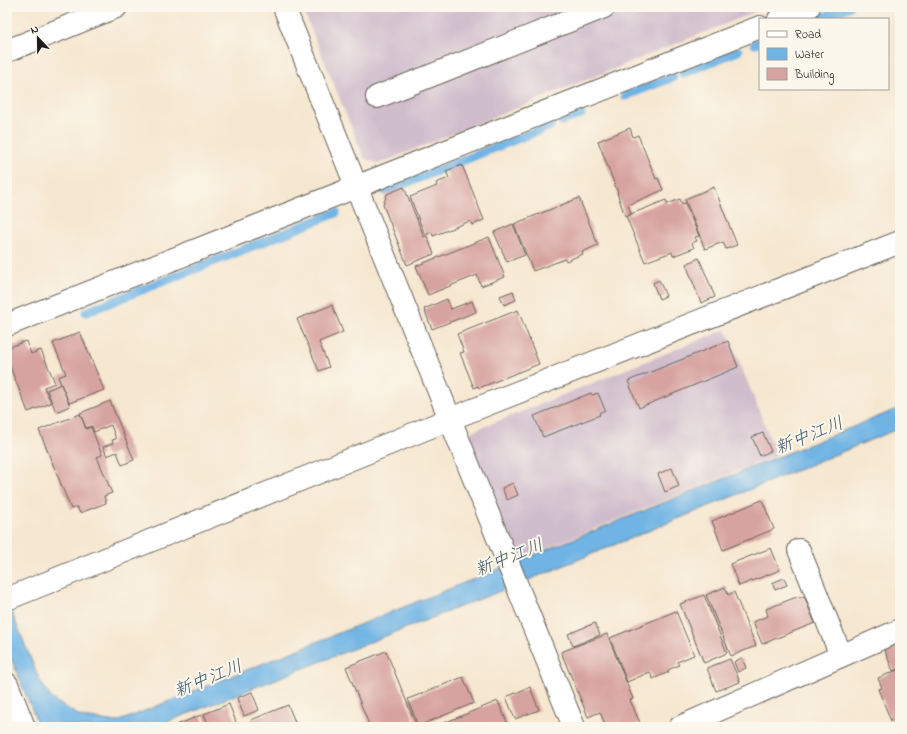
<svg xmlns="http://www.w3.org/2000/svg" width="907" height="734" viewBox="0 0 907 734" font-family="'Indie Flower','Klee One',sans-serif">
<rect width="100%" height="100%" fill="#fbf7ec"/>
<filter id="ink" filterUnits="userSpaceOnUse"><feTurbulence type="fractalNoise" baseFrequency=".025" numOctaves="2"/><feDisplacementMap in="SourceGraphic" scale="8" xChannelSelector="R" yChannelSelector="G"/><feConvolveMatrix kernelMatrix="1 2 1 2 8 2 1 2 1" color-interpolation-filters="sRGB"/></filter>
<filter id="wash" filterUnits="userSpaceOnUse"><feTurbulence type="fractalNoise" baseFrequency=".012" numOctaves="4" result="noise"/><feDisplacementMap in="SourceGraphic" scale="16" xChannelSelector="R" yChannelSelector="G"/><feGaussianBlur stdDeviation="0.9" result="paint"/><feColorMatrix in="noise" values="0 0 0 0 0 0 0 0 0 0 0 0 0 0 0 0 0 1.4 0 .05"/><feComposite in="paint" operator="in"/></filter>
<g filter="url(#wash)">
<rect width="100%" height="100%" fill="#f6e7d0"/>
<g fill="#d0bdcc">
<polygon points="302,7 767,7 378,164 364,158"/>
<polygon points="726,329 777,455 517,560 468,439 471,432"/>
</g>
<polygon fill="#6fb4e5" stroke="#466880" points="900,408 900,428 531,579 154,727 39,727 7,648 7,601 40,681 52,699 81,717 117,722"/>
<g fill="none" stroke-linecap="round" stroke-linejoin="round">
<g stroke="#6fb4e5" stroke-width="9">
<polyline points="819,19 849,7"/>
<polyline points="755,44 760,42"/>
<polyline points="683,73 738,51"/>
<polyline points="625,96 673,77"/>
<polyline points="562,121 581,114"/>
<polyline points="386,191 550,126"/>
<polyline points="86,312 336,213"/>
</g>
</g>
<g id="blocks">
<g fill="#d7a3a0">
<polygon points="630,128 633,137 638,135 656,179 658,178 663,190 628,205 631,213 625,216 617,193 618,193 598,141"/>
<polygon points="462,165 484,220 472,225 470,221 433,236 432,232 425,235 410,197 437,186 436,183 449,178 446,171"/>
<polygon points="404,187 424,237 427,236 434,254 407,265 383,205 387,194"/>
<polygon points="714,187 737,245 726,249 723,242 705,249 685,199"/>
<polygon points="579,198 598,245 582,252 583,254 566,261 565,259 533,271 514,224"/>
<polygon points="680,199 682,204 685,203 699,236 695,237 697,241 692,243 694,248 673,256 672,252 645,262 626,216 666,200 667,204"/>
<polygon points="513,224 525,255 507,262 494,232"/>
<polygon points="489,237 505,277 481,286 477,275 428,295 416,266"/>
<polygon points="699,258 715,297 701,303 686,264"/>
<polygon points="659,280 666,296 659,299 653,283"/>
<polygon points="513,291 516,300 504,305 500,296"/>
<polygon points="447,299 451,309 472,301 476,312 432,329 424,309"/>
<polygon points="332,305 343,332 319,342 329,367 319,371 297,319"/>
<polygon points="518,310 539,364 479,388 478,386 474,388 460,353 464,352 457,334"/>
<polygon points="80,332 104,390 69,403 58,377 66,374 53,343"/>
<polygon points="26,341 31,354 41,350 55,383 44,387 51,403 28,412 7,359 7,348"/>
<polygon points="728,341 738,367 639,408 628,381"/>
<polygon points="61,384 70,406 56,412 47,390"/>
<polygon points="591,393 592,395 598,393 605,410 599,413 600,415 543,437 534,416"/>
<polygon points="110,401 134,460 122,465 117,452 107,456 103,447 113,443 112,440 116,439 111,425 94,432 92,426 86,428 80,413"/>
<polygon points="80,414 86,429 91,427 102,455 97,457 112,493 104,496 106,503 80,513 77,507 71,509 39,430"/>
<polygon points="763,433 771,451 760,456 752,437"/>
<polygon points="672,468 679,486 665,492 658,474"/>
<polygon points="513,483 518,495 507,500 502,488"/>
<polygon points="762,500 774,529 723,550 712,521"/>
<polygon points="771,548 780,570 739,586 730,564"/>
<polygon points="784,578 787,585 775,590 772,583"/>
<polygon points="725,587 728,595 734,592 756,646 731,656 706,595"/>
<polygon points="704,595 727,653 704,663 680,604"/>
<polygon points="799,596 800,598 804,596 815,623 762,644 753,622 768,616 766,609"/>
<polygon points="676,611 694,655 677,662 679,665 668,670 669,672 653,679 650,672 627,682 610,638"/>
<polygon points="595,623 600,635 573,646 568,634"/>
<polygon points="607,634 633,699 630,700 640,723 630,727 606,727 600,712 588,717 561,652"/>
<polygon points="900,642 900,668 893,671 884,649"/>
<polygon points="386,651 417,727 370,727 346,667"/>
<polygon points="742,658 746,668 738,672 734,662"/>
<polygon points="730,659 740,682 716,691 707,668"/>
<polygon points="900,669 900,720 895,722 894,719 891,721 878,689 882,688 878,678"/>
<polygon points="463,677 474,703 418,726 408,699"/>
<polygon points="530,687 539,710 515,719 506,697"/>
<polygon points="252,692 259,710 244,716 237,698"/>
<polygon points="498,701 509,727 434,727"/>
<polygon points="229,704 238,727 209,727 204,714"/>
<polygon points="288,705 297,727 254,727 251,720"/>
<polygon points="201,715 206,727 172,727"/>
</g>
</g>
</g>
<g filter="url(#ink)">
<use href="#blocks" fill-opacity="0" stroke="#68635b" stroke-width="1"/>
<g fill="none" stroke-linecap="round" stroke-linejoin="round">
<defs>
<g id="minor">
<polyline points="284,7 574,727"/>
<polyline points="779,19 809,7"/>
<polyline points="7,51 116,7"/>
<polyline points="377,97 604,7"/>
<polyline points="7,325 760,27"/>
<polyline points="799,550 841,656"/>
<polyline points="7,599 450,419 900,242"/>
<polyline points="7,684 24,727"/>
<polyline points="680,727 900,630"/>
</g>
</defs>
<use href="#minor" stroke="#68635b" stroke-width="24"/>
<use href="#minor" stroke="#fff" stroke-width="22"/>
</g>
</g>
<g text-anchor="middle" stroke-width="4" stroke-linejoin="round" paint-order="stroke">
<g font-size="18" font-style="italic" fill="#3d596c" stroke="#fbf7ec">
<text transform="translate(809 435) rotate(-22)" y="6">新中江川</text>
<text transform="translate(509 557) rotate(-22)" y="6">新中江川</text>
<text transform="translate(208 678) rotate(-22)" y="6">新中江川</text>
</g>
</g>
<rect width="907" height="734" fill="none" stroke="#fbf7ec" stroke-width="24"/>
<rect x="759" y="18" width="130" height="72" fill="#fbf7ec" stroke="#a29f99"/>
<rect x="767" y="31" width="20" height="6" fill="#ffffff" stroke="#a29f99"/>
<text x="795" y="38" font-size="12" fill="#1c1c1c">Road</text>
<rect x="767" y="48" width="20" height="12" fill="#6fb4e5" stroke="#a29f99"/>
<text x="795" y="58" font-size="12" fill="#1c1c1c">Water</text>
<rect x="767" y="68" width="20" height="12" fill="#d7a3a0" stroke="#a29f99"/>
<text x="795" y="78" font-size="12" fill="#1c1c1c">Building</text>
<g transform="translate(38 38) rotate(338)" stroke="#fbf7ec" stroke-width="3" paint-order="stroke">
<path d="M0-3L7 15L0 10L-7 15Z" fill="#1c1c1c"/>
<text y="-6" font-size="11" font-weight="bold" text-anchor="middle" fill="#1c1c1c">N</text>
</g>
</svg>
